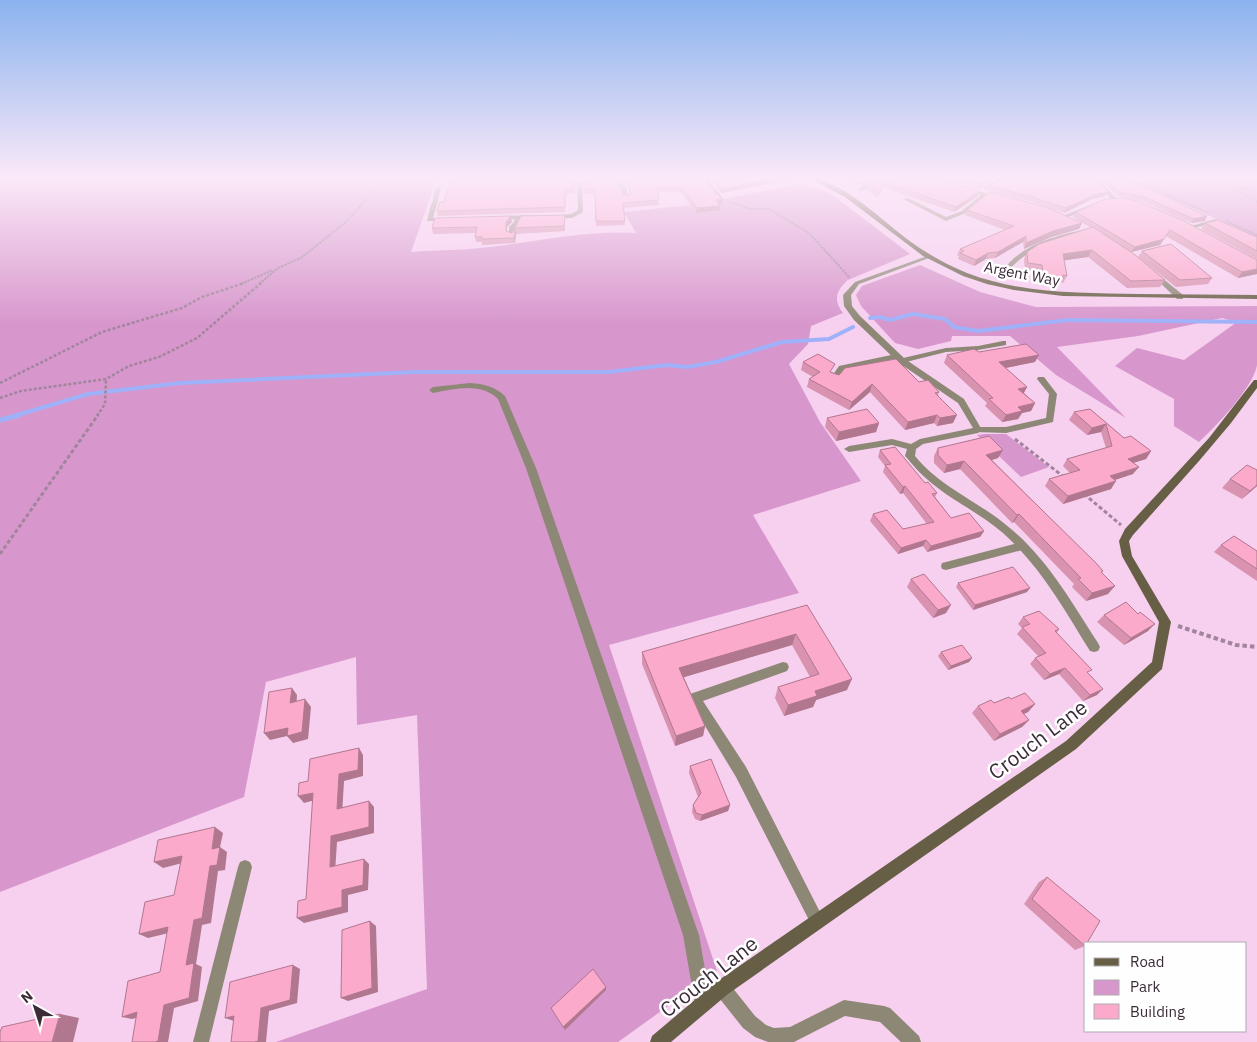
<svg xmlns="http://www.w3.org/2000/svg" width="1257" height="1042" viewBox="0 0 1257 1042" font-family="'IBM Plex Sans',sans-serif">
<rect width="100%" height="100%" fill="#f7cfef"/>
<g fill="#d797cc">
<path d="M0 178H437L411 252C440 250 470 250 499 246 544 240 590 230 636 233L624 212 691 205 796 185 799 183 830 193 910 254 848 280C836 290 833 301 843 313L811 326 808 344 789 364 820 422 861 481 753 515 799 593 609 645 717 971 618 1042H276L427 989 417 715 357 725 356 657 266 682 244 797 0 892Z"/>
<polygon points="1127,178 1257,180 1257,237 1134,182"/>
<path d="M920 265 980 292 1036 307 1257 306C1257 324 1257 346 1257 365 1253 388 1216 426 1199 442L1174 426V399L1115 366 1137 348 1184 360 1237 322 1222 318 1138 336 1057 347 1126 418 1056 375 1010 336H952L951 341 918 349 895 343 861 306 856 295 862 286Z"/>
<polygon points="984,434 1006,434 1049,467 1021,477 977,435"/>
</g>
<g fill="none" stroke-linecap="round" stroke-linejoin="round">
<g stroke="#9fb1f9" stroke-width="4">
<polyline points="870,318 880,317 890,320 913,314 945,319 954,327 978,331 1068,320 1257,322"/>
<polyline points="14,416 88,394 180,383 414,372 609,372 667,365 687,367 716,362 782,342 829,339 853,327"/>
</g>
<polyline stroke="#9fb1f9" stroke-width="5" points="0,420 19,415"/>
<g stroke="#a2859c" stroke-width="2" stroke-dasharray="2.5 1" stroke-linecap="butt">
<polyline points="1130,178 1208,213"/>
<polyline points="1216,178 1257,202"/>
<polyline points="1236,188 1257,190"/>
<polyline points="730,202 750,209 769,209 809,233 850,278"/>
<polyline points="1226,221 1257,235"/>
<polyline points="241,284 273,270"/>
<polyline points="259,284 278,268 301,258 346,222 376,189 381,178"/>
</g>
<g stroke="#a2859c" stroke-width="2.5" stroke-dasharray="3 2" stroke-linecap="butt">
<polyline points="0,383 102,332 182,308 202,297 244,283"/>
<polyline points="0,398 21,391 106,379 129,366 159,357 197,338 261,283"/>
<polyline points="97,416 105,404 106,379"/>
</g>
<g stroke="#a2859c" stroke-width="3" stroke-dasharray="4 2.5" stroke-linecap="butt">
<polyline points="1015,439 1064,477"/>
<polyline points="1084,494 1121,525"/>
<polyline points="0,554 98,415"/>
</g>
<polyline stroke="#a2859c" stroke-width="4" stroke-dasharray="4.5 3" stroke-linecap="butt" points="1178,626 1236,645 1257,647"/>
<g fill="#8d8876" fill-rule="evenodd">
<polygon points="438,178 444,178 440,183 437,181"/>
<polygon points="613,178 617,178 626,186 629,199 625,199 620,187"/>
<polygon points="702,178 723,178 704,181"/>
<polygon points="845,178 853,178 868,184 882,178 890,178 861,191 858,189 863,186"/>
<polygon points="1000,178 1008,178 987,189 982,188"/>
<polygon points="438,186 441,188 437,204 432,205 435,188"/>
<polygon points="516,217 521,218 519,224 515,228 513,237 509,237 509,227 513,223"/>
<polygon points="1003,341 1006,341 1006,345 978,350 946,352 902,363 898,361 899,359 946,348 978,346"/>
<polygon points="896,354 900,356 899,358 845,370 837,381 834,381 830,379 839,366"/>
<polygon points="1038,377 1044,377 1057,394 1053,422 1006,433 975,432 974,430 975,428 978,427 1006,427 1046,418 1049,394 1037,379"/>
<path d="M470 383C484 384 494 386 505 396L536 468 699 935 711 1004 709 1010 703 1012 697 1010 695 1004 683 935 526 468 498 399C480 382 455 389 433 393L429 390 433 387Z"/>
<polygon points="1022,542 1026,543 1027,546 1026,549 946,570 942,569 941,566 942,563 946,562"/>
<polygon points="783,662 787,663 789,667 787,671 703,701 746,767 822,916 825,921 822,926 817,929 812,926 736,777 688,698 690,694"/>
<polygon points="245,860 250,862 252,867 209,1042 193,1042 238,867 240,862"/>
<polygon points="722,980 728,982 755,1016 766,1025 774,1028 790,1027 844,1000 884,1006 890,1008 919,1036 921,1042 901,1042 880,1022 845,1016 794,1042 768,1042 755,1037 743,1028 716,994 714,988 716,982"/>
</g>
<g fill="#8d8876" fill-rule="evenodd">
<polygon points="700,178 706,178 723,198 723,200 719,200"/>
<polygon points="976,178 984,178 997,184 992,185"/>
<polygon points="1091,178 1097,178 1116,198 1116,200 1112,200"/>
<polygon points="577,181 582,182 583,212 572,218 550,218 550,216 571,214 578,210"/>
<polygon points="968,188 1003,198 1000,200 987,196 966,213 946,221 903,199 908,198 946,217 962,211 981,195 966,191 966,189"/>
<polygon points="434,202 437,204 433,218 447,218 449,219 449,221 427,221 431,204"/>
<polygon points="1088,206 1090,207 1090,209 1065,218 1060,217"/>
<polygon points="532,215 535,217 534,218 499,220 496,218 499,216"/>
<polygon points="1216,219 1219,221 1218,222 1190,229 1187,227"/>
<path d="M1087 229 1089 230V232C1060 239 1028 247 1008 271L1003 270C1022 244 1057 235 1087 229Z"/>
<path d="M927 256 932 257 859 284 851 295 852 306 860 316 905 359 964 399 982 430 978 433 923 444 916 449 915 456C942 489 979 501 1011 529 1048 560 1072 603 1098 643L1100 647 1098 651 1094 652 1090 651C1064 609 1040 566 1003 533 970 505 936 495 907 458L905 456 907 449 892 445 849 452 844 449 849 446 892 439 911 444 920 439 973 428 958 403 899 363 854 320 844 306 843 295 855 282Z"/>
<polygon points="1152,273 1156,273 1183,295 1183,299 1177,299 1152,275"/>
</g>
<g fill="#675f45" fill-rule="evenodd">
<path d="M809 178C840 178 886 224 911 242 928 254 947 265 967 273 1022 294 1082 293 1139 294 1179 294 1218 295 1257 295V299L1063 296 1014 290 987 284 963 276 923 256 845 197Z"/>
<polygon points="1254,380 1257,380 1257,388 1231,423 1199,461 1133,535 1129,541 1132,556 1171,622 1162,669 1076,749 728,994 671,1042 650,1042 652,1036 716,982 1066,741 1152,662 1159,622 1122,556 1119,541 1125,529 1209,438"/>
</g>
</g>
<g fill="#d992af">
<polygon points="451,178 519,178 518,180 574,180 575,194 566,194 565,212 438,216 437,211 444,202"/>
<polygon points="621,178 702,178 722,199 722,204 719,204 720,210 696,213 681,192 657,192 659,205 624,208 625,225 596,226 595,194 585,194 584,180 623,195 629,196 630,195 628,186"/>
<polygon points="712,178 801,178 789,183 784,181 721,193 712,182"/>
<polygon points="827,178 840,178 834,181"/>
<polygon points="858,178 877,178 868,182"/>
<polygon points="886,178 978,196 954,212 883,187 878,197 867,191 868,186"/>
<polygon points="938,178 983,178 987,180 985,184 980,189"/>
<polygon points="1099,178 1126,178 1205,221 1191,223 1142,201 1117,196"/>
<polygon points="990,186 1105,196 1092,199 1064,213 1033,202 988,191"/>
<polygon points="1105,199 1257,260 1257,274 1238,278 1166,236 1160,245 1131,252 1165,280 1160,287 1127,288 1088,257 1064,260 1067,276 1063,283 1061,282 1059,285 1039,282 1039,273 1025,270 1024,259 1027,252 1091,228 1073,217 1076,212"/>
<polygon points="967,210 1082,223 1079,229 1051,237 1024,249 1023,242 995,258 986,259 974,266 958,259 959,256 957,255 960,249 1005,230 965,215"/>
<polygon points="565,215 565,231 516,234 515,243 482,245 482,242 476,242 475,237 476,233 433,234 432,228 512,222 507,227 507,232 512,233 521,216"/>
<polygon points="1205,223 1257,237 1257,259 1201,229"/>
<polygon points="1142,251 1212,278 1208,284 1176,287 1138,257"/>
<polygon points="947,355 1035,362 1005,368 1027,387 1024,393 1035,403 1031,411 1022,413 1018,419 1002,422 985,406 987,403 944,363"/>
<polygon points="803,362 839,375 919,382 939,392 938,395 953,423 937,426 934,423 905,430 870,392 849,410 807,387 809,379 813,377 801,370"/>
<polygon points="1090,409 1124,438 1151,451 1146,459 1133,463 1133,474 1115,480 1111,489 1063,504 1045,486 1049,479 1070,473 1063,466 1067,459 1106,448 1101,432 1087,435 1069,420 1074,412"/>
<polygon points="827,418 879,423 876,432 836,441 825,427"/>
<polygon points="938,448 1003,450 998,458 992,460 1103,571 1102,573 1108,594 1086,601 1072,587 1074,584 1014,522 1012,523 960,469 944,473 934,463 934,456"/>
<polygon points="880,450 925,483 937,493 935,497 951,518 984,531 980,537 927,552 923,546 898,554 870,521 873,514 903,529 927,524 903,493 900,494 883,472 885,466 878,457"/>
<polygon points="1230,479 1257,486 1242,499 1222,488"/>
<polygon points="1221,545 1257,551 1257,581 1214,552"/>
<polygon points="911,579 946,613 933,618 907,587"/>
<polygon points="958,583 1027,592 973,610 956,587"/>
<polygon points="807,605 847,690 816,700 813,707 784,716 775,698 778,687 810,677 792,645 684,677 705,726 703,736 675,746 642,664 642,652"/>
<polygon points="1104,615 1148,631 1124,645 1097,622"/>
<polygon points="1023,617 1059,629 1057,633 1089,674 1097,695 1083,701 1059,674 1044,680 1030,664 1035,658 1038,656 1017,634 1022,628 1018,624"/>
<polygon points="941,652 972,658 969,662 948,670 938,656"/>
<polygon points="1011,699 1035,704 1028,712 1024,714 1029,720 1022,727 994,741 972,713 978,706 994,703"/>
<polygon points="690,766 730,805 728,811 700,821 695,819 692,812 693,805 698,797 689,773"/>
<polygon points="1047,877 1085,946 1075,950 1024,904 1039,882"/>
</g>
<g fill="#b0778f">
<polygon points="775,178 784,178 784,181 721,193 722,189"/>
<polygon points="790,178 801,178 789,183"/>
<polygon points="834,178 840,178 834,181"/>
<polygon points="869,178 877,178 868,182"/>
<polygon points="987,180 985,184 980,189 982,184"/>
<polygon points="980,191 978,196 954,212 956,207"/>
<polygon points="1108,192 1105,196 1092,199 1064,213 1066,208 1094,195"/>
<polygon points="722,199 722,204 715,205 716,200"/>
<polygon points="720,206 720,210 696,213 697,208"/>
<polygon points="511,216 512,222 507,227 507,237 506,222"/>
<polygon points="1207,216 1205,221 1191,223 1194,219"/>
<polygon points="1082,223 1079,229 1051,237 1024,249 1026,243 1053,231"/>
<polygon points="515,228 516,234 515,243 514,238"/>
<polygon points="1170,230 1160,245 1131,252 1135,247"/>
<polygon points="1026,236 1023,242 995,258 998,252"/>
<polygon points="1092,250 1088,257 1060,261 1063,254"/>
<polygon points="988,253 986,259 974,266 976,260"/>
<polygon points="1257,269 1257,274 1238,278 1242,272"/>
<polygon points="1039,355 1035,362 995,370 999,362"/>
<polygon points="872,384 870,392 849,410 852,402"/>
<polygon points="1027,387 1023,394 1018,389"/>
<polygon points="1035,403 1031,411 1022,413 1018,419 1002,422 1006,415 1018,407"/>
<polygon points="937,415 934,423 905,430 908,422"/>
<polygon points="957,415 953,423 937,426 940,418"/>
<polygon points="879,423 876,432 836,441 839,432"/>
<polygon points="1106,424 1101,432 1087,435 1092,428"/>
<polygon points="1003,450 998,458 982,463 986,455"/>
<polygon points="1151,451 1146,459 1123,466 1128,459"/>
<polygon points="964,461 960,469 944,473 947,465"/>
<polygon points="1139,467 1133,474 1105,483 1110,476"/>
<polygon points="1116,481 1111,489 1063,504 1068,496"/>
<polygon points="1257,485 1257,486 1242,499 1250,491"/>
<polygon points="905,486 903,493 900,494 903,487"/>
<polygon points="1019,514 1014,522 1012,523 1017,515"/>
<polygon points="984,531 980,537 927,552 931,546"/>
<polygon points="926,540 923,546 898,554 901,548"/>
<polygon points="1115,586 1108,594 1086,601 1092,593"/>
<polygon points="1030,588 1027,592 973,610 975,605"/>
<polygon points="951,605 946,613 933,618 938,610"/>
<polygon points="1155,624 1148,631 1124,645 1131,638"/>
<polygon points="796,634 792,645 678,679 679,668"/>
<polygon points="972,658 969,662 948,670 951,666"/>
<polygon points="1065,668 1059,674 1044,680 1050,674"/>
<polygon points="852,679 847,690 816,700 813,707 784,716 788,705 815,691"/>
<polygon points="292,688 297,695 296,710 290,703"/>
<polygon points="1103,689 1097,695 1083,701 1090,695"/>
<polygon points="305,699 311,707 308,739 293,743 287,736 270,740 264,733"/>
<polygon points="1035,704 1028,712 1014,718 1021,711"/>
<polygon points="1029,720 1022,727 994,741 1000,734"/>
<polygon points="705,726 703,736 675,746 676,736"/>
<polygon points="359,748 363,755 363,776 344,781 342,815 337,809 339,774"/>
<polygon points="313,793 319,799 304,803 298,796"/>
<polygon points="369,801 374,807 374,833 337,842 335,872 330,867 331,836"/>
<polygon points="730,805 728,811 700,821 702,815"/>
<polygon points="215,827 223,833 220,847 227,852 225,870 218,871 211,923 202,925 196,964 202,967 198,1001 174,1008 168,1042 155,1042 164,1005 194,920 212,849"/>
<polygon points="182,856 190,861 163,868 154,862"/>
<polygon points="364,859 369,864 368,890 348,895 348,912 304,923 297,918 342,890"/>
<polygon points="370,921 376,926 378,992 348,1001 341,998"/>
<polygon points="168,927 177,931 148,938 139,934"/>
<polygon points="293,965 300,969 297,1003 269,1011 266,1042 255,1042 261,1008"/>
<polygon points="606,987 606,990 565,1030 563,1027"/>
<polygon points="137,1012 147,1015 132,1019 122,1017"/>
<polygon points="60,1014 79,1018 73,1042 52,1042"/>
<polygon points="234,1016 234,1021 225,1018"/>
</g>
<g fill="#fcaacc" stroke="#b0778f">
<polygon points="451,178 518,178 517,180 562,178 574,180 575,189 565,189 565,207 437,211 440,202 444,202"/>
<polygon points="599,178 614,178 623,195 629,196 631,194 628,181 625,178 702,178 722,199 716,200 720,206 697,208 681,187 657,188 659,200 623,203 625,221 596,221 595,189 584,189 584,180"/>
<polygon points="713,178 775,178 722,189"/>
<polygon points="886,178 932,178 980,191 956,207 884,182 879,193 868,186"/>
<polygon points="957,178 983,178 987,180 982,184"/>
<polygon points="1005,178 1095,178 1108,192 1094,195 1066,208 1035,198 990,186"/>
<polygon points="1105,178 1126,178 1207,216 1194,219 1144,197 1119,192"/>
<polygon points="990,192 1046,207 1082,223 1053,231 1026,243 1026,236 998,252 988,253 976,260 960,253 964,251 960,249 1014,226 967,210"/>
<polygon points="1123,198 1138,201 1182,220 1257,260 1257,269 1242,272 1170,230 1164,239 1135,247 1076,212 1105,199"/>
<polygon points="565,215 564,226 515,228 514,238 482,239 482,237 475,237 477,227 432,228 435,218 511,216 506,222 506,231 512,233 521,216"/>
<polygon points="1218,220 1257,237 1257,251 1205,223"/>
<polygon points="1093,227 1134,254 1165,280 1131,281 1092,250 1063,254 1067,276 1063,275 1063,278 1043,275 1042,265 1028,263 1027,252 1039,244"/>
<polygon points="1171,244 1212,278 1180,280 1142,251"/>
<polygon points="1026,344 1039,355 999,362 1027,387 1018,389 1035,403 1018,407 1022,411 1006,415 989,399 993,398 947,355 974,349 979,352"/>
<polygon points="818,354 835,364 830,372 839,375 845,368 896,359 919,382 928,380 939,392 935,393 957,415 940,418 937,415 908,422 872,384 852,402 809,379 820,372 803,362"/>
<polygon points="867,409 879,423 839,432 827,418"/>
<polygon points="1090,409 1124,438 1131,436 1151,451 1128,459 1139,467 1110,476 1116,481 1068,496 1049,479 1080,470 1067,459 1112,446 1106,424 1092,428 1074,412"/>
<polygon points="989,436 1003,450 986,455 1096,563 1103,571 1101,572 1115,586 1092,593 1078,579 1081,578 1019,514 1017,515 964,461 947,465 938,455 938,448"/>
<polygon points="895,447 925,483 928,482 937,493 932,494 951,518 969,513 984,531 931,546 926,540 901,548 873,514 887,510 903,529 934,522 905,486 903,487 885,465 891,464 880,450"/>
<polygon points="1247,465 1257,470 1257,485 1250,491 1230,479"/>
<polygon points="1234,536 1257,551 1257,569 1221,545"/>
<polygon points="1013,567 1030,588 975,605 958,583"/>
<polygon points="924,574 951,605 938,610 911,579"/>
<polygon points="1126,602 1138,614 1140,612 1155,624 1131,638 1104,615"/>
<polygon points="807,605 852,679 815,691 817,696 788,705 778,687 819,674 796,634 679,668 705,726 676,736 642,652"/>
<polygon points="1039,611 1059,629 1055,631 1092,670 1087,672 1103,689 1090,695 1065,668 1050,674 1035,658 1046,653 1022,627 1030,624 1023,617"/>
<polygon points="962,645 972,658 951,666 941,652"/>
<polygon points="292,688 290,703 305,699 302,732 287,736 288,728 264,733 269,692"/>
<polygon points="1025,693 1035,704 1021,711 1029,720 1000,734 978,706 991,700 994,703 1009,697 1011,699"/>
<polygon points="359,748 358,770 339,774 337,809 369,801 369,827 331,836 330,867 364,859 363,885 342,890 342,907 297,918 298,901 306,899 313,793 298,796 299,783 308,781 310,759"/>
<polygon points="711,759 730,805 702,815 696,813 693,805 701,793 690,766"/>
<polygon points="215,827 212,849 220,847 217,865 210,866 202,918 194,920 186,965 194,963 189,998 164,1005 158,1041 155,1042 132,1042 137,1012 122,1017 128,981 160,972 168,927 139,934 145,902 174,895 182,856 154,862 158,840"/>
<polygon points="1047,877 1100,921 1087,943 1086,943 1085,946 1032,899"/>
<polygon points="370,921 372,988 341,998 342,930"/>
<polygon points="293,965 290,1000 261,1008 258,1041 255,1042 231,1042 234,1016 225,1018 230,982"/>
<polygon points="593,969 606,987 563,1027 551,1008"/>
<polygon points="60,1014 52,1042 0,1042 0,1032 2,1027"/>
</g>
<linearGradient id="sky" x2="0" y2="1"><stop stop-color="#8bb3ef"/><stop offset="0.55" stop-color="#fbe9f8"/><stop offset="1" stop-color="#fbe9f8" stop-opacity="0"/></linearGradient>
<rect width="1257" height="324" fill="url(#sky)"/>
<g text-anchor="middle" stroke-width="5" stroke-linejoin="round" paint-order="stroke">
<g font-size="15" fill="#3b2c38" stroke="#fefefe">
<text transform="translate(1022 274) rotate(11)" y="5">Argent Way</text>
</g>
<g font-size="21" fill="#3b2c38" stroke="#fefefe">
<text transform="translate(1038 740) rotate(-37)" y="7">Crouch Lane</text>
<text transform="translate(709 977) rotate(-38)" y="7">Crouch Lane</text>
</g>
</g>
<rect x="1084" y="942" width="162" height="90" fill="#fefefe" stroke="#b0aaaf"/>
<rect x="1094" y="958" width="25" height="8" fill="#675f45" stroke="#b0aaaf"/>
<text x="1130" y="967" font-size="15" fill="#3b2c38">Road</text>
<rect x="1094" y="980" width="25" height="15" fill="#d797cc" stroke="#b0aaaf"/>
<text x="1130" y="992" font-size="15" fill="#3b2c38">Park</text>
<rect x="1094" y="1004" width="25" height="15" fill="#fcaacc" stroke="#b0aaaf"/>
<text x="1130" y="1017" font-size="15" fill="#3b2c38">Building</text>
<g transform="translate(35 1007) rotate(321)" stroke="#fefefe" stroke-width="4" paint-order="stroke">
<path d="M0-4L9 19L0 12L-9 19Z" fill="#3b2c38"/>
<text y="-8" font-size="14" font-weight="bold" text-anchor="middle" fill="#3b2c38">N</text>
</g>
</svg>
